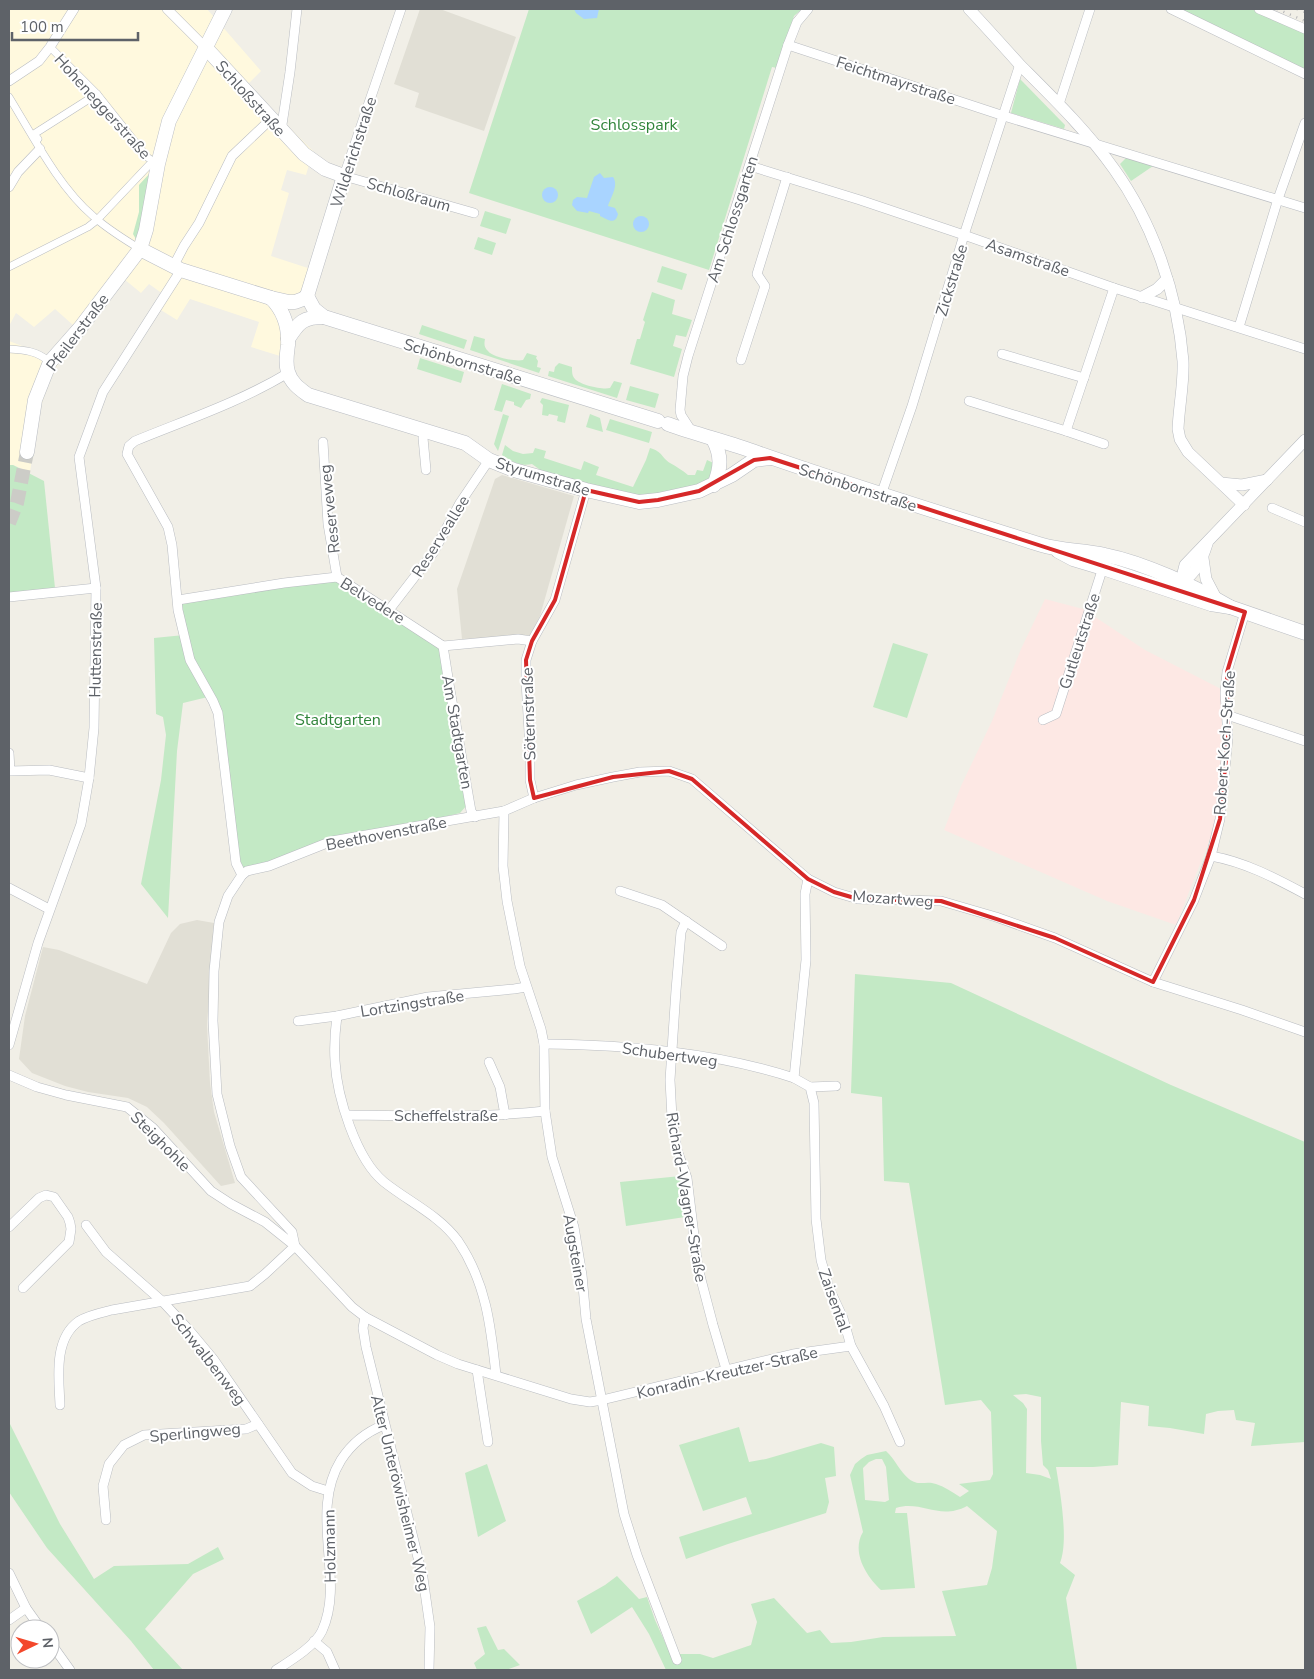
<svg xmlns="http://www.w3.org/2000/svg" width="1314" height="1679" viewBox="0 0 1314 1679" font-family="'Nunito Sans',sans-serif">
<rect width="100%" height="100%" fill="#f1efe7"/>
<g fill="#fff9de">
<polygon points="9,9 207,9 261,71 247,85 313,151 306,175 287,170 281,190 289,193 271,256 317,271 310,296 282,304 285,331 280,356 251,347 259,322 190,299 177,320 156,307 163,294 149,284 141,293 124,279 82,333 55,309 34,327 16,313 9,326"/>
<polygon points="9,341 46,355 59,363 51,378 39,412 30,472 13,465 9,465"/>
</g>
<g fill="#e1dfd5">
<polygon points="420,9 440,9 516,37 484,131 415,107 419,93 394,84"/>
<polygon points="502,475 574,496 540,616 531,635 462,639 457,589 495,479"/>
<polygon points="197,920 214,923 207,1026 210,1083 214,1112 235,1183 221,1186 164,1123 147,1107 128,1098 88,1092 65,1086 32,1073 19,1059 25,1016 43,947 59,950 147,984 171,933 180,924"/>
</g>
<polygon fill="#fde8e4" points="1045,599 1083,609 1145,650 1221,689 1223,767 1215,826 1176,925 1107,901 944,830 961,786 992,721 1021,649"/>
<g fill="#c3e9c5" fill-rule="evenodd">
<polygon points="529,9 802,9 794,16 777,68 772,67 709,270 469,193"/>
<polygon points="1180,9 1254,9 1305,31 1305,69"/>
<polygon points="1020,79 1065,125 1064,129 1011,113"/>
<polygon points="1128,156 1156,164 1131,181 1120,164"/>
<polygon points="150,173 147,208 137,241 133,234 139,212 139,185"/>
<polygon points="485,211 511,219 506,234 480,226"/>
<polygon points="478,237 496,243 492,255 474,249"/>
<polygon points="662,266 687,274 682,290 657,282"/>
<polygon points="652,292 675,300 672,314 692,320 686,337 676,335 673,346 682,349 674,377 630,364 637,339 640,339 645,322 643,320"/>
<polygon points="422,325 467,340 464,349 419,334"/>
<path d="M474 336 485 339C484 344 484 347 488 351 492 357 516 362 523 360L527 353 537 356 536 358 538 361 537 367 541 368 539 373 470 350Z"/>
<polygon points="420,358 464,372 461,383 417,369"/>
<path d="M559 363 572 367C572 372 572 376 575 379 580 385 603 390 610 388L614 381 622 383 617 398 548 376 549 371 554 372 555 367Z"/>
<polygon points="502,384 531,394 530,399 526,400 521,408 514,405 514,402 506,400 502,412 494,410"/>
<polygon points="630,386 659,394 655,408 626,400"/>
<polygon points="542,398 569,405 565,423 557,421 558,416 549,414 548,416 542,415 543,405 540,402"/>
<polygon points="503,414 509,416 498,451 494,444"/>
<polygon points="590,414 600,418 603,432 586,427"/>
<polygon points="610,419 652,432 649,443 606,430"/>
<path d="M505 445 513 451 523 454 533 453 535 448 546 451 544 458 581 470 584 461 599 467 596 475 633 487 646 460 650 448C663 452 661 457 670 463 677 467 682 470 688 475H695L697 470 703 471 707 460 720 466 710 481H702L699 491 649 496 633 495 543 472 532 464C520 467 512 461 502 455Z"/>
<polygon points="9,465 13,465 44,481 55,588 9,594"/>
<polygon points="336,579 445,644 467,805 460,813 403,827 331,840 268,863 242,869 238,861 212,696 183,703 177,751 168,918 141,884 161,780 166,735 163,717 156,714 154,638 184,635 180,603"/>
<polygon points="893,643 928,654 907,718 873,707"/>
<path d="M855 974 951 983 1171 1085 1305 1142V1442L1251 1446 1255 1423 1236 1420 1234 1410 1218 1411 1206 1414 1204 1434 1170 1428 1148 1426 1149 1406 1121 1402 1118 1465 1093 1467H1056C1060 1491 1069 1541 1060 1563L1075 1575 1066 1598 1077 1670H666L649 1634 632 1607 591 1634 577 1601 605 1585 617 1576 639 1599 647 1597 655 1620 673 1660 680 1654H700L713 1658 751 1645 757 1622 751 1604 774 1598 807 1633 820 1630 831 1643 851 1642 883 1637 956 1636 942 1591 987 1585 992 1568 997 1531 967 1506C939 1521 922 1500 896 1508L895 1513H907L915 1588 881 1590C866 1576 851 1552 863 1532L850 1475 855 1464 861 1459 867 1455 886 1451C895 1459 900 1472 909 1479 920 1487 925 1480 936 1484 945 1487 952 1492 960 1497L969 1491 959 1484 990 1480 993 1474 991 1412 981 1400 945 1405 909 1183 884 1181 882 1097 851 1093ZM1026 1394 1041 1397V1441L1043 1465 1048 1470 1051 1479 1040 1475 1026 1473 1027 1409 1023 1403 1013 1395ZM876 1459H882L886 1467 889 1500 885 1502 865 1500 863 1468 869 1462Z"/>
<polygon points="681,1176 685,1217 626,1226 620,1182"/>
<polygon points="9,1422 60,1524 94,1579 114,1566 188,1564 218,1547 224,1559 193,1574 145,1629 183,1670 154,1670 131,1641 47,1548 9,1492"/>
<polygon points="739,1427 749,1462 766,1459 821,1443 834,1447 836,1476 825,1478 829,1502 826,1513 728,1544 686,1559 679,1537 752,1514 746,1497 703,1511 679,1445"/>
<polygon points="487,1464 506,1521 478,1537 465,1473"/>
<polygon points="486,1626 498,1650 504,1649 520,1665 506,1670 477,1670 474,1663 485,1654 477,1628"/>
</g>
<g fill="#a9d4ff">
<polygon points="574,9 599,9 597,18 584,19 576,13"/>
<path d="M600 173 604 178 613 177C619 185 611 197 608 206L615 208 618 214C615 226 607 219 600 216V214L589 211 588 213 577 211 572 205 573 200 577 197 587 198 594 177Z"/>
<circle cx="550" cy="195" r="8"/>
<circle cx="641" cy="224" r="8"/>
</g>
<g fill="none" stroke-linecap="round" stroke-linejoin="round">
<polyline stroke="#ccccc7" stroke-width="14" stroke-dasharray="14 7" stroke-linecap="butt" points="9,523 17,503 27,452"/>
<defs>
<g id="pedestrian">
<polyline points="50,47 97,94 147,157 157,164"/>
<path d="M9 97C33 136 58 186 93 216 107 229 124 239 140 249"/>
<polyline points="38,139 34,134 97,94"/>
<polyline points="9,267 88,227 97,220 149,165 158,164"/>
<path d="M9 349C25 350 37 351 50 362"/>
</g>
<g id="minor">
<polyline points="167,9 206,48"/>
<polyline points="401,9 344,176 474,213"/>
<polyline points="1171,9 1305,74"/>
<polyline points="1259,9 1305,29"/>
<polyline points="788,45 1004,116 1305,208"/>
<polyline points="9,81 39,61 50,47 74,9"/>
<polyline points="1059,104 1090,9"/>
<polyline points="281,131 290,72 297,9"/>
<polyline points="750,166 860,200 964,235 1114,288 1305,349"/>
<polyline points="9,187 18,172 40,149"/>
<polyline points="173,267 184,246 199,223 232,156 271,119"/>
<polyline points="1239,327 1278,199 1305,123"/>
<polyline points="1002,354 1084,378"/>
<polyline points="741,360 765,286 757,274 787,177"/>
<path d="M288 373C240 402 186 420 135 441L129 446 127 454 168 527 172 545 178 610 190 660 213 701 218 713 236 863 242 875 228 896 219 922 214 971 213 1021 217 1094 230 1146 241 1177 292 1232 295 1246 352 1307 365 1317 437 1355 458 1364 571 1399 590 1402 602 1400 793 1354 851 1346"/>
<polyline points="969,401 1066,431 1114,288"/>
<polyline points="1066,431 1104,444"/>
<polyline points="425,432 423,438 426,470"/>
<polyline points="692,432 681,415 680,410 683,376 688,356 788,45 797,22 808,9"/>
<polyline points="323,442 328,524 337,577"/>
<polyline points="881,495 912,406 964,235 1020,64"/>
<polyline points="1272,508 1305,522"/>
<polyline points="9,597 96,588"/>
<polyline points="178,600 284,583 337,577 443,646 518,639 532,641"/>
<polyline points="389,610 433,553 460,503 489,460"/>
<polyline points="443,646 449,684 471,811 475,817"/>
<polyline points="1227,715 1305,741"/>
<polyline points="1043,720 1056,714 1104,564"/>
<polyline points="9,753 10,771 49,770 89,778"/>
<polyline points="534,798 530,780 530,749 526,681 526,660 532,641 555,600 586,490"/>
<polyline points="504,811 503,866 507,901 520,966 541,1029 544,1044 545,1111 552,1157 574,1227 582,1275 586,1319 624,1514 637,1555 677,1660"/>
<path d="M1211 856C1245 862 1275 878 1305 894"/>
<polyline points="242,875 247,871 269,866 332,841 504,811 534,798 576,785 613,777 640,772 669,771 692,779 808,879 834,892 858,899 941,901 996,917 1055,938 1153,982 1242,1010 1305,1032"/>
<polyline points="808,879 805,894 806,960 794,1078 810,1087 814,1103 816,1219 821,1260 829,1288 843,1318 851,1346 884,1406 900,1442"/>
<polyline points="9,888 49,909"/>
<polyline points="620,891 662,905 722,946"/>
<polyline points="686,921 681,932 676,990 670,1080 672,1118 677,1150 687,1178 698,1268 713,1325 726,1369"/>
<polyline points="1153,982 1194,900 1211,856 1220,819 1228,738 1225,693 1227,672 1245,612"/>
<path d="M337 1016C335 1031 334 1046 335 1061 337 1097 356 1159 384 1182 409 1202 439 1215 458 1241 486 1282 491 1327 496 1375"/>
<polyline points="298,1021 337,1016 428,997 514,989 526,987"/>
<path d="M544 1044C628 1045 714 1052 794 1078"/>
<polyline points="9,1045 38,943 81,824 89,778 94,728 96,588 79,457 103,392 181,270"/>
<polyline points="489,1062 500,1087 505,1115"/>
<path d="M9 1075 37 1087 66 1095 127 1107 153 1128 211 1191 231 1204 265 1222 295 1246 265 1274 250 1286 112 1310C100 1313 89 1315 79 1321 53 1339 59 1379 60 1405"/>
<polyline points="810,1087 836,1086"/>
<path d="M347 1115C413 1116 479 1118 545 1111"/>
<polyline points="86,1225 106,1252 163,1302 189,1330 214,1360 292,1473 312,1486 328,1491"/>
<polyline points="9,1227 39,1198 46,1195 54,1197 68,1217 70,1223 71,1229 69,1242 23,1288"/>
<polyline points="365,1317 363,1328 366,1347 423,1578 430,1627 429,1670"/>
<polyline points="477,1370 488,1442"/>
<polyline points="106,1520 103,1486 109,1464 124,1445 144,1435 246,1429 258,1424"/>
<polyline points="9,1573 26,1608 41,1629"/>
<polyline points="9,1620 26,1608"/>
<polyline points="314,1641 327,1652 335,1670"/>
<polyline points="50,1642 70,1670"/>
<path d="M276 1670C290 1661 315 1646 322 1631 346 1579 308 1513 341 1460 352 1443 366 1432 384 1425"/>
</g>
<g id="tertiary">
<path d="M969 9C986 27 1003 46 1020 65 1053 98 1087 131 1114 169 1153 223 1178 295 1183 361 1184 383 1179 406 1178 429L1180 439 1188 452 1244 505"/>
<polyline points="1142,297 1157,289 1167,279"/>
<polyline points="1221,483 1242,485 1267,480"/>
<polyline points="1203,558 1206,579 1217,600"/>
<path d="M1181 583C1196 573 1202 560 1207 544"/>
<polyline points="1179,589 1185,565 1305,440"/>
</g>
<g id="secondary">
<polyline points="206,48 304,154 325,169 344,176 307,296"/>
<polyline points="140,249 181,270 271,298 289,302 295,302 303,299 307,296"/>
<polyline points="307,296 314,309 324,317 658,421"/>
<path d="M271 298C284 311 289 327 288 345 287 353 285 363 288 372 291 383 300 389 308 395L465 443 489 460 514 470 586 490 639 502 658 500 699 491 732 475 754 460 770 458"/>
<path d="M288 339C299 322 303 317 324 317"/>
<path d="M668 424C698 435 728 442 758 453 852 486 947 515 1042 545 1062 551 1084 550 1105 555 1145 563 1195 587 1230 607"/>
<path d="M713 439C722 456 721 468 714 485"/>
<polyline points="27,452 35,400 50,362 80,328 140,249 146,230 158,164 169,121 225,9"/>
<polyline points="1058,551 1073,559 1103,568 1211,604 1230,607 1305,633"/>
</g>
</defs>
<use href="#pedestrian" stroke="#b9bcc1" stroke-width="8"/>
<use href="#minor" stroke="#b9bcc1" stroke-width="10"/>
<use href="#tertiary" stroke="#b9bcc1" stroke-width="12"/>
<use href="#secondary" stroke="#babdc3" stroke-width="15"/>
<use href="#pedestrian" stroke="#fff" stroke-width="7"/>
<use href="#minor" stroke="#fff" stroke-width="9"/>
<use href="#tertiary" stroke="#fff" stroke-width="11"/>
<use href="#secondary" stroke="#fff" stroke-width="14"/>
<g stroke="#b6b6b8" stroke-width="2.5" stroke-dasharray="1 6" stroke-linecap="butt">
<polyline points="1277,9 1305,21"/>
<polyline points="1297,9 1305,12"/>
</g>
</g>
<path fill="none" stroke="#d62828" stroke-width="4" stroke-linejoin="round" d="M770 458 1245 612 1227 672 1228 738 1220 819 1194 900 1153 982 1055 938 941 901 858 899 834 892 808 879 692 779 669 771 613 777 534 798 530 780 526 660 532 641 555 600 586 490 639 502 658 500 699 491 754 460Z"/>
<g text-anchor="middle" stroke-width="4" stroke-linejoin="round" paint-order="stroke">
<g font-size="16" fill="#5e6268" stroke="#fff">
<text transform="translate(896 80) rotate(18)" y="6">Feichtmayrstraße</text>
<text transform="translate(251 98) rotate(48)" y="6">Schloßstraße</text>
<text transform="translate(103 106) rotate(48)" y="6">Hoheneggerstraße</text>
<text transform="translate(353 152) rotate(-72)" y="6">Wilderichstraße</text>
<text transform="translate(409 194) rotate(16)" y="6">Schloßraum</text>
<text transform="translate(732 219) rotate(-72)" y="6">Am Schlossgarten</text>
<text transform="translate(1028 257) rotate(19)" y="6">Asamstraße</text>
<text transform="translate(951 280) rotate(-73)" y="6">Zickstraße</text>
<text transform="translate(77 332) rotate(-53)" y="6">Pfeilerstraße</text>
<text transform="translate(463 361) rotate(17)" y="6">Schönbornstraße</text>
<text transform="translate(543 476) rotate(17)" y="6">Styrumstraße</text>
<text transform="translate(858 487) rotate(18)" y="6">Schönbornstraße</text>
<text transform="translate(329 509) rotate(-96)" y="6">Reserveweg</text>
<text transform="translate(440 536) rotate(-58)" y="6">Reserveallee</text>
<text transform="translate(373 600) rotate(32)" y="6">Belvedere</text>
<text transform="translate(1079 641) rotate(-72)" y="6">Gutleutstraße</text>
<text transform="translate(95 650) rotate(-89)" y="6">Huttenstraße</text>
<text transform="translate(528 714) rotate(-92)" y="6">Söternstraße</text>
<text transform="translate(458 732) rotate(80)" y="6">Am Stadtgarten</text>
<text transform="translate(1224 743) rotate(-86)" y="6">Robert-Koch-Straße</text>
<text transform="translate(386 833) rotate(-11)" y="6">Beethovenstraße</text>
<text transform="translate(893 898) rotate(4)" y="6">Mozartweg</text>
<text transform="translate(412 1003) rotate(-9)" y="6">Lortzingstraße</text>
<text transform="translate(670 1054) rotate(8)" y="6">Schubertweg</text>
<text x="446" y="1121">Scheffelstraße</text>
<text transform="translate(161 1141) rotate(45)" y="6">Steighohle</text>
<text transform="translate(687 1197) rotate(80)" y="6">Richard-Wagner-Straße</text>
<text transform="translate(576 1253) rotate(80)" y="6">Augsteiner</text>
<text transform="translate(835 1300) rotate(70)" y="6">Zaisental</text>
<text transform="translate(209 1359) rotate(52)" y="6">Schwalbenweg</text>
<text transform="translate(727 1372) rotate(-13)" y="6">Konradin-Kreutzer-Straße</text>
<text transform="translate(195 1432) rotate(-5)" y="6">Sperlingweg</text>
<text transform="translate(401 1493) rotate(76)" y="6">Alter Unteröwisheimer Weg</text>
<text transform="translate(329 1546) rotate(-91)" y="6">Holzmann</text>
</g>
<g font-size="16" fill="#30843a" stroke="#fff">
<text x="634" y="130">Schlosspark</text>
<text x="338" y="725">Stadtgarten</text>
</g>
</g>
<rect width="1314" height="1679" fill="none" stroke="#5e6268" stroke-width="20"/>
<g transform="translate(35 1644) rotate(85)"><circle r="24" fill="#ffffff" stroke="#bfc0c3"/>
<path d="M0-4L9 19L0 12L-9 19Z" fill="#f3482b"/>
<text y="-8" font-size="14" font-weight="bold" text-anchor="middle" fill="#5e6268">N</text>
</g>
<path d="M12 32v8h126v-8" fill="none" stroke="#5e6268" stroke-width="2.5"/>
<text x="20" y="32" font-size="15" fill="#5e6268" stroke="#ffffff" stroke-width="4" paint-order="stroke">100 m</text>
</svg>
